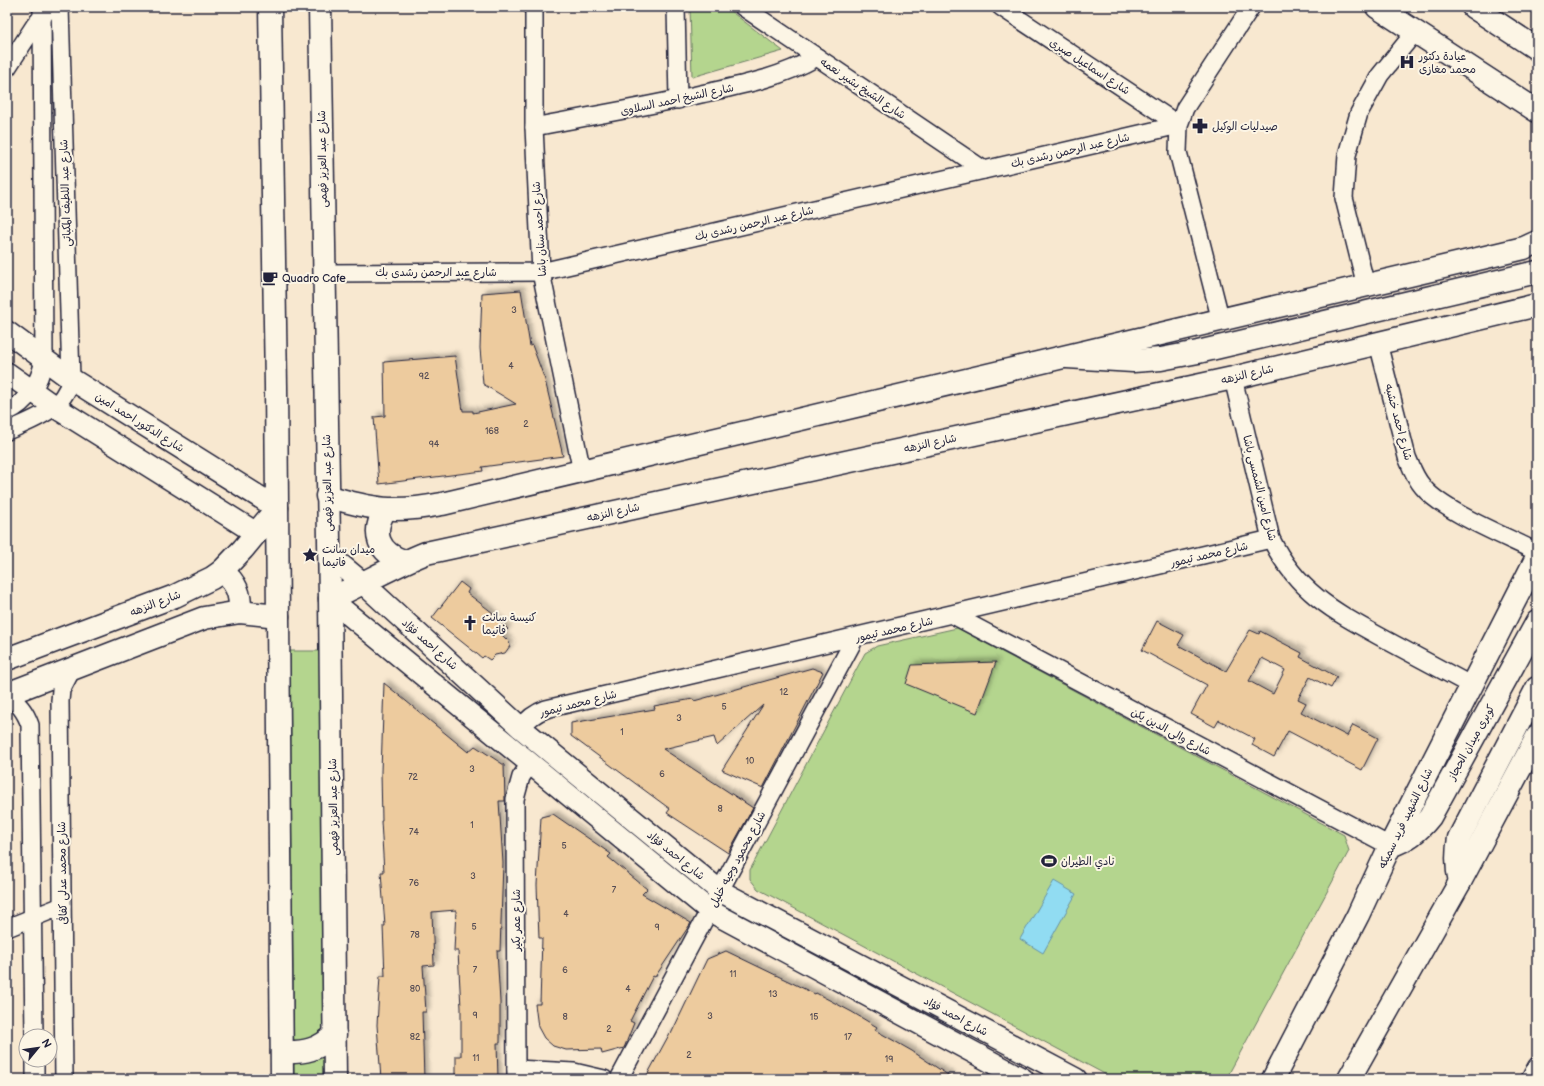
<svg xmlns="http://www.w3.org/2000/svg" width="1544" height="1086" viewBox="0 0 1544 1086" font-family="'Balsamiq Sans','Playpen Sans Arabic',sans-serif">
<defs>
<filter id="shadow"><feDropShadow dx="3.5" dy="-3.5" stdDeviation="2" flood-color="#0004"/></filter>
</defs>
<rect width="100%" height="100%" fill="#f8e8d0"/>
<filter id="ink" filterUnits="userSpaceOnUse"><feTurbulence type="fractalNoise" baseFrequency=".025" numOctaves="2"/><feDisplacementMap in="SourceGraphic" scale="8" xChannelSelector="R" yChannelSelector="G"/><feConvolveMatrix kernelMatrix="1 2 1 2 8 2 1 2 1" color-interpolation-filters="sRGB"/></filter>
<g filter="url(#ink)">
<g fill="#b4d58e" stroke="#6b7c64">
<polygon points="690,7 725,7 783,51 692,77"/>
<polygon points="957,628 1344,835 1349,851 1226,1079 1114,1079 758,889 750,879 750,870 865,653 877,646"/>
<polygon points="290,651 324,651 328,1079 294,1079"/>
</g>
<polygon fill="#91dcf2" stroke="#6592a9" points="1054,881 1076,894 1043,953 1020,939"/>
<g fill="#edcb9e" stroke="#22223b" fill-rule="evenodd" filter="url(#shadow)">
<polygon points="521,290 530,346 532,345 545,380 563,456 482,467 483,471 379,484 374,417 385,416 384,362 455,356 463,411 473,411 473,413 516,404 483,384 480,348 482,293"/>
<polygon points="460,582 469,589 467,593 493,613 491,615 508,629 502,635 509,642 510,646 505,653 495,655 490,660 484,656 482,658 432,618"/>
<path d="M1157 621 1184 635 1178 645 1226 671 1250 630 1259 634 1260 631 1302 653 1300 657 1337 677 1331 688 1310 677 1298 699 1306 703 1301 712 1347 736 1353 725 1378 738 1362 770 1288 731 1274 757 1252 745 1255 739 1219 720 1215 727 1191 714 1207 685 1142 650ZM1262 658 1285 670 1273 694 1249 681Z"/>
<polygon points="996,662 977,713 906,684 912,665"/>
<polygon points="812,668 823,672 763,788 722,770 763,705 717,746 714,737 663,749 753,808 728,853 667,813 670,809 571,736 571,723 655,709 654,706 693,699 694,701"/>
<polygon points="384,683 468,752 475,746 504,765 505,801 499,801 503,863 500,951 497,951 500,1002 500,1043 497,1043 498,1079 456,1079 456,1056 461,1056 461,1008 458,951 454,951 456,910 432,912 434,965 423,966 426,1012 422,1012 424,1079 381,1079 377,1025 380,976 385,976 383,926 385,926 381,872 384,872 381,821 382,821 381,772"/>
<polygon points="553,814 611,854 608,857 647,889 642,894 691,923 655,977 653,976 630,1021 634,1023 624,1048 602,1054 601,1049 566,1050 553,1046 544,1038 538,1027 535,1004 540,1004 542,938 539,938 537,885 541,817"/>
<polygon points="726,951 815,994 816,993 852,1012 877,1027 875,1030 912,1051 954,1079 645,1079 670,1033 671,1034 707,959"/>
</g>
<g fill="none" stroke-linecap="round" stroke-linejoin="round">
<defs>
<g id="minor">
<polyline points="534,7 534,127 541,272 582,472"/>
<polyline points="676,7 678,100"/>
<polyline points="743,7 984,170"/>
<polyline points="1001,7 1179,125"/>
<polyline points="7,68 35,25 44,15"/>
<path d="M534 127C589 116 646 107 701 94 743 85 780 78 817 57"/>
<polyline points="324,273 541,272 1179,125"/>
<polyline points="1366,286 1344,198 1347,155 1359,113 1380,75 1415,32"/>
<polyline points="1221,321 1178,152 1179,125 1185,108 1251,7"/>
<path d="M1378 343 1407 457C1411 467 1415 478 1423 487 1442 511 1507 537 1537 552"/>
<path d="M1233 378 1271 539C1298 594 1337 613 1388 641 1416 656 1444 671 1472 686"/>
<path d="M7 412C29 401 40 383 44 359L42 7"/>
<path d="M7 431C35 419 63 410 71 379L60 7"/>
<polyline points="953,615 1390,846"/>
<path d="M7 695C19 704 25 711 30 725L34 1036"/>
<path d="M521 728C528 718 535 713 546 709L1271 539"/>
<polyline points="7,928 62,906"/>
<polyline points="35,1060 35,1079"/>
<polyline points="516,1069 574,1072 604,1079"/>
<polyline points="64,1079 60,701 61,690 72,669"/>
<polyline points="516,1079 515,799 521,777 530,764"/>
<polyline points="619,1079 855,638"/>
<polyline points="1530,1079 1537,1066"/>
</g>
<g id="tertiary">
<polyline points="7,332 71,379 277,508"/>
<polyline points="7,373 55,407 256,533"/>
<polyline points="329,555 364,584 521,728 720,891 1076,1079"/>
<polyline points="330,599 710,911 1023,1079"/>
</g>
<g id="secondary">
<polyline points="270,7 276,386 282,1079"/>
<polyline points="320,7 330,599 335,1079"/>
<path d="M327 496C374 510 394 513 442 504L1524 248 1537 242"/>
<path d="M385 510C371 533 378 553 404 561"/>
<path d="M222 571C236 582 241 594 240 612"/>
<path d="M330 599C363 584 393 566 426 553L1233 378 1537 305"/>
<polyline points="7,659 175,596 212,578 222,571 243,549 277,508"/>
<polyline points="7,694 204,618 240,612 278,616"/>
<path d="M282 1052C304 1053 319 1050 335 1034"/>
</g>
<g id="primary">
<polyline points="1377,7 1537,111"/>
<polyline points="1473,7 1537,49"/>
<polyline points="1067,357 1133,361 1161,359 1198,352 1537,272"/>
<path d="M1390 846C1407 840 1418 832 1430 817L1537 622"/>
<path d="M1460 882C1456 866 1456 854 1459 838L1537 688"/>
<polyline points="1273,1079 1358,915 1390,846 1537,557"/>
<polyline points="1349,1079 1460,882 1537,737"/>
</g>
</defs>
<use href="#minor" stroke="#22223b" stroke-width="20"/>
<use href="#tertiary" stroke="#22223b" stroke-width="24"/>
<use href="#secondary" stroke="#22223b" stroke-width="25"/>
<use href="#primary" stroke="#22223b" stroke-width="25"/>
<use href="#minor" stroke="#fcf5e5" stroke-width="17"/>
<use href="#tertiary" stroke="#fcf5e5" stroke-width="21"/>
<use href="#secondary" stroke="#fcf5e5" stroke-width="22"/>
<use href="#primary" stroke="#fcf5e5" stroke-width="22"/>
</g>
</g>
<defs>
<symbol id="hospital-bare" viewBox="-9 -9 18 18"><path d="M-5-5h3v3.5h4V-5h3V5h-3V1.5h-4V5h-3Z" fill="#22223b" stroke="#fcf5e5" stroke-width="2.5" paint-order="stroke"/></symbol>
<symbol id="pharmacy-bare" viewBox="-9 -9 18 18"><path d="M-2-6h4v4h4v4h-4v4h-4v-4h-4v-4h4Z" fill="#22223b" stroke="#fcf5e5" stroke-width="2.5" paint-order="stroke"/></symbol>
<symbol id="cafe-bare" viewBox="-9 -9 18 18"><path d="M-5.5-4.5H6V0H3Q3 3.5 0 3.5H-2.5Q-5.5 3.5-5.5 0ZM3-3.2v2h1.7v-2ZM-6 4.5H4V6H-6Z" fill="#22223b" stroke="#fcf5e5" stroke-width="2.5" paint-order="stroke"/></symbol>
<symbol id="sight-bare" viewBox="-9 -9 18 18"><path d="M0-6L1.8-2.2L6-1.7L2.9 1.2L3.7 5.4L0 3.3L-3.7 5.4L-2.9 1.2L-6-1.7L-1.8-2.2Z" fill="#22223b" stroke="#fcf5e5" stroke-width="2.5" paint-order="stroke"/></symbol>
<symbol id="church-bare" viewBox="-9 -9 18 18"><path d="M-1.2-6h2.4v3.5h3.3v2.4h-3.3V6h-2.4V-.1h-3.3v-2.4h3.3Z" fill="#22223b" stroke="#fcf5e5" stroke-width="2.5" paint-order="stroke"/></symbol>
<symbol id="stadium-bare" viewBox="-9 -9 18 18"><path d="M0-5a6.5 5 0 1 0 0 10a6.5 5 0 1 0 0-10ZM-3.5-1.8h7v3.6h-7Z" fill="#22223b" stroke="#fcf5e5" stroke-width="2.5" paint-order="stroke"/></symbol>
</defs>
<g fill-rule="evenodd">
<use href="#hospital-bare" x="1396" y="51" width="22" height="22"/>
<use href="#pharmacy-bare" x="1189" y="115" width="22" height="22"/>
<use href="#cafe-bare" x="259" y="267" width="22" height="22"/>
<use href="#sight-bare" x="299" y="544" width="22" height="22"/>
<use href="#church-bare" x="459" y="612" width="22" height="22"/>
<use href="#stadium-bare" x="1038" y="850" width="22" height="22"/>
</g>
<g text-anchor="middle" stroke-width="4" stroke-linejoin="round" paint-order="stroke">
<g font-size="9" fill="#554c54">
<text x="514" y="313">3</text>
<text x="511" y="369">4</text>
<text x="424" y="379">92</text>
<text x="526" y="427">2</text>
<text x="492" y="434">168</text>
<text x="434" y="447">94</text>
<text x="784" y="695">12</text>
<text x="724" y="710">5</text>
<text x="679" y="721">3</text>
<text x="622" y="735">1</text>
<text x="750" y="764">10</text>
<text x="472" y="772">3</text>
<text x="662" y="777">6</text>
<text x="413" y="780">72</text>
<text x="720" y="812">8</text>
<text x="472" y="828">1</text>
<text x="414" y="835">74</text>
<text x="564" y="849">5</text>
<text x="473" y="879">3</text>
<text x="414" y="886">76</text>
<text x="614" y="893">7</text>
<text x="566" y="917">4</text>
<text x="474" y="930">5</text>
<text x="657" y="930">9</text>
<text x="415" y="938">78</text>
<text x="475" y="973">7</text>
<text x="565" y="973">6</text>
<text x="733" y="977">11</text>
<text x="415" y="992">80</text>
<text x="628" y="992">4</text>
<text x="773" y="997">13</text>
<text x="475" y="1018">9</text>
<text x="710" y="1019">3</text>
<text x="565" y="1020">8</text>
<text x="814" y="1020">15</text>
<text x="609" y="1032">2</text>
<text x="415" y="1040">82</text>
<text x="848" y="1040">17</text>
<text x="689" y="1058">2</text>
<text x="476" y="1061">11</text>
<text x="889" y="1062">19</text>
</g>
<g font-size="11" fill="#22223b" stroke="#fcf5e5" text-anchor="start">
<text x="1419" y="60">عيادة دكتور<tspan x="1419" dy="13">محمد مغازى</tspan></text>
<text x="1212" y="130">صيدليات الوكيل</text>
<text x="282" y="282">Quadro Cafe</text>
<text x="322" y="553">ميدان سانت<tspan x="322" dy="13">فاتيما</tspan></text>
<text x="482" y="621">كنيسة سانت<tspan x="482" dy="13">فاتيما</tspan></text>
<text x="1061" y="865">نادي الطيران</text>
</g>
<g font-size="11" fill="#22223b" stroke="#fcf5e5">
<text transform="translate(1090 66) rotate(33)" y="4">شارع اسماعيل صبرى</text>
<text transform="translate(863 88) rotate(34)" y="4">شارع الشيخ بشير نعمه</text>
<text transform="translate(677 99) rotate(-12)" y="4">شارع الشيخ احمد السلاوى</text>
<text transform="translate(1070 150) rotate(-13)" y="4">شارع عبد الرحمن رشدى بك</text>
<text transform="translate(322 159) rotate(-91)" y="4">شارع عبد العزيز فهمى</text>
<text transform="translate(65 193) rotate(-92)" y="4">شارع عبد اللطيف المكباتى</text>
<text transform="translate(754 223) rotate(-13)" y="4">شارع عبد الرحمن رشدى بك</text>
<text transform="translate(539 229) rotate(-94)" y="4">شارع احمد سنان باشا</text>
<text x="436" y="276">شارع عبد الرحمن رشدى بك</text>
<text transform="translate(1247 374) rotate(-13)" y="4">شارع النزهه</text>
<text transform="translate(140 422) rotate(32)" y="4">شارع الدكتور احمد امين</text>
<text transform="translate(1399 422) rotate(75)" y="4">شارع احمد خشبه</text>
<text transform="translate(930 443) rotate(-12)" y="4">شارع النزهه</text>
<text transform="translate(327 483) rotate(-91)" y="4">شارع عبد العزيز فهمى</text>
<text transform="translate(1260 488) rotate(76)" y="4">شارع امين الشمسى باشا</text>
<text transform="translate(613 512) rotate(-12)" y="4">شارع النزهه</text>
<text transform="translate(1209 554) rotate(-13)" y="4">شارع محمد تيمور</text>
<text transform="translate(155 603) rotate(-21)" y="4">شارع النزهه</text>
<text transform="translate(894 629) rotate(-13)" y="4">شارع محمد تيمور</text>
<text transform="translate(430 644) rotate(42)" y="4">شارع احمد فؤاد</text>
<text transform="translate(578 703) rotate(-14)" y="4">شارع محمد تيمور</text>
<text transform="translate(1171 731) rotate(28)" y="4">شارع والى الدين يكن</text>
<text transform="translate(1471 742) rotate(-61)" y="4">كوبرى ميدان الحجاز</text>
<text transform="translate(333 807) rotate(-91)" y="4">شارع عبد العزيز فهمى</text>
<text transform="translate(1405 818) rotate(-64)" y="4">شارع الشهيد فريد سميكه</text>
<text transform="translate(676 855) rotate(39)" y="4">شارع احمد فؤاد</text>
<text transform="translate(737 859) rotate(-62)" y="4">شارع محمود وجيه خليل</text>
<text transform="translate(62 873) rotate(-91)" y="4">شارع محمد عدلى كفافى</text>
<text transform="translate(516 920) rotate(-90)" y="4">شارع عمر بكير</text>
<text transform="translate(956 1016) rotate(28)" y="4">شارع احمد فؤاد</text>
</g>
</g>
<rect width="1544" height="1086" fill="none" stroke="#fcf5e5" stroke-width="24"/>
<rect x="12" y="12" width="1520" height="1062" fill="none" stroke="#22223b" stroke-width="1.5" filter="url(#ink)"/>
<g transform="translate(38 1048) rotate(61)"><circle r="19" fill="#fcf5e5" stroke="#a5a1a1"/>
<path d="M0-3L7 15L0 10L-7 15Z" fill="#22223b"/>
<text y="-6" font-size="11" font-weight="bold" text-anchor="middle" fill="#22223b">N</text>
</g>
</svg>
